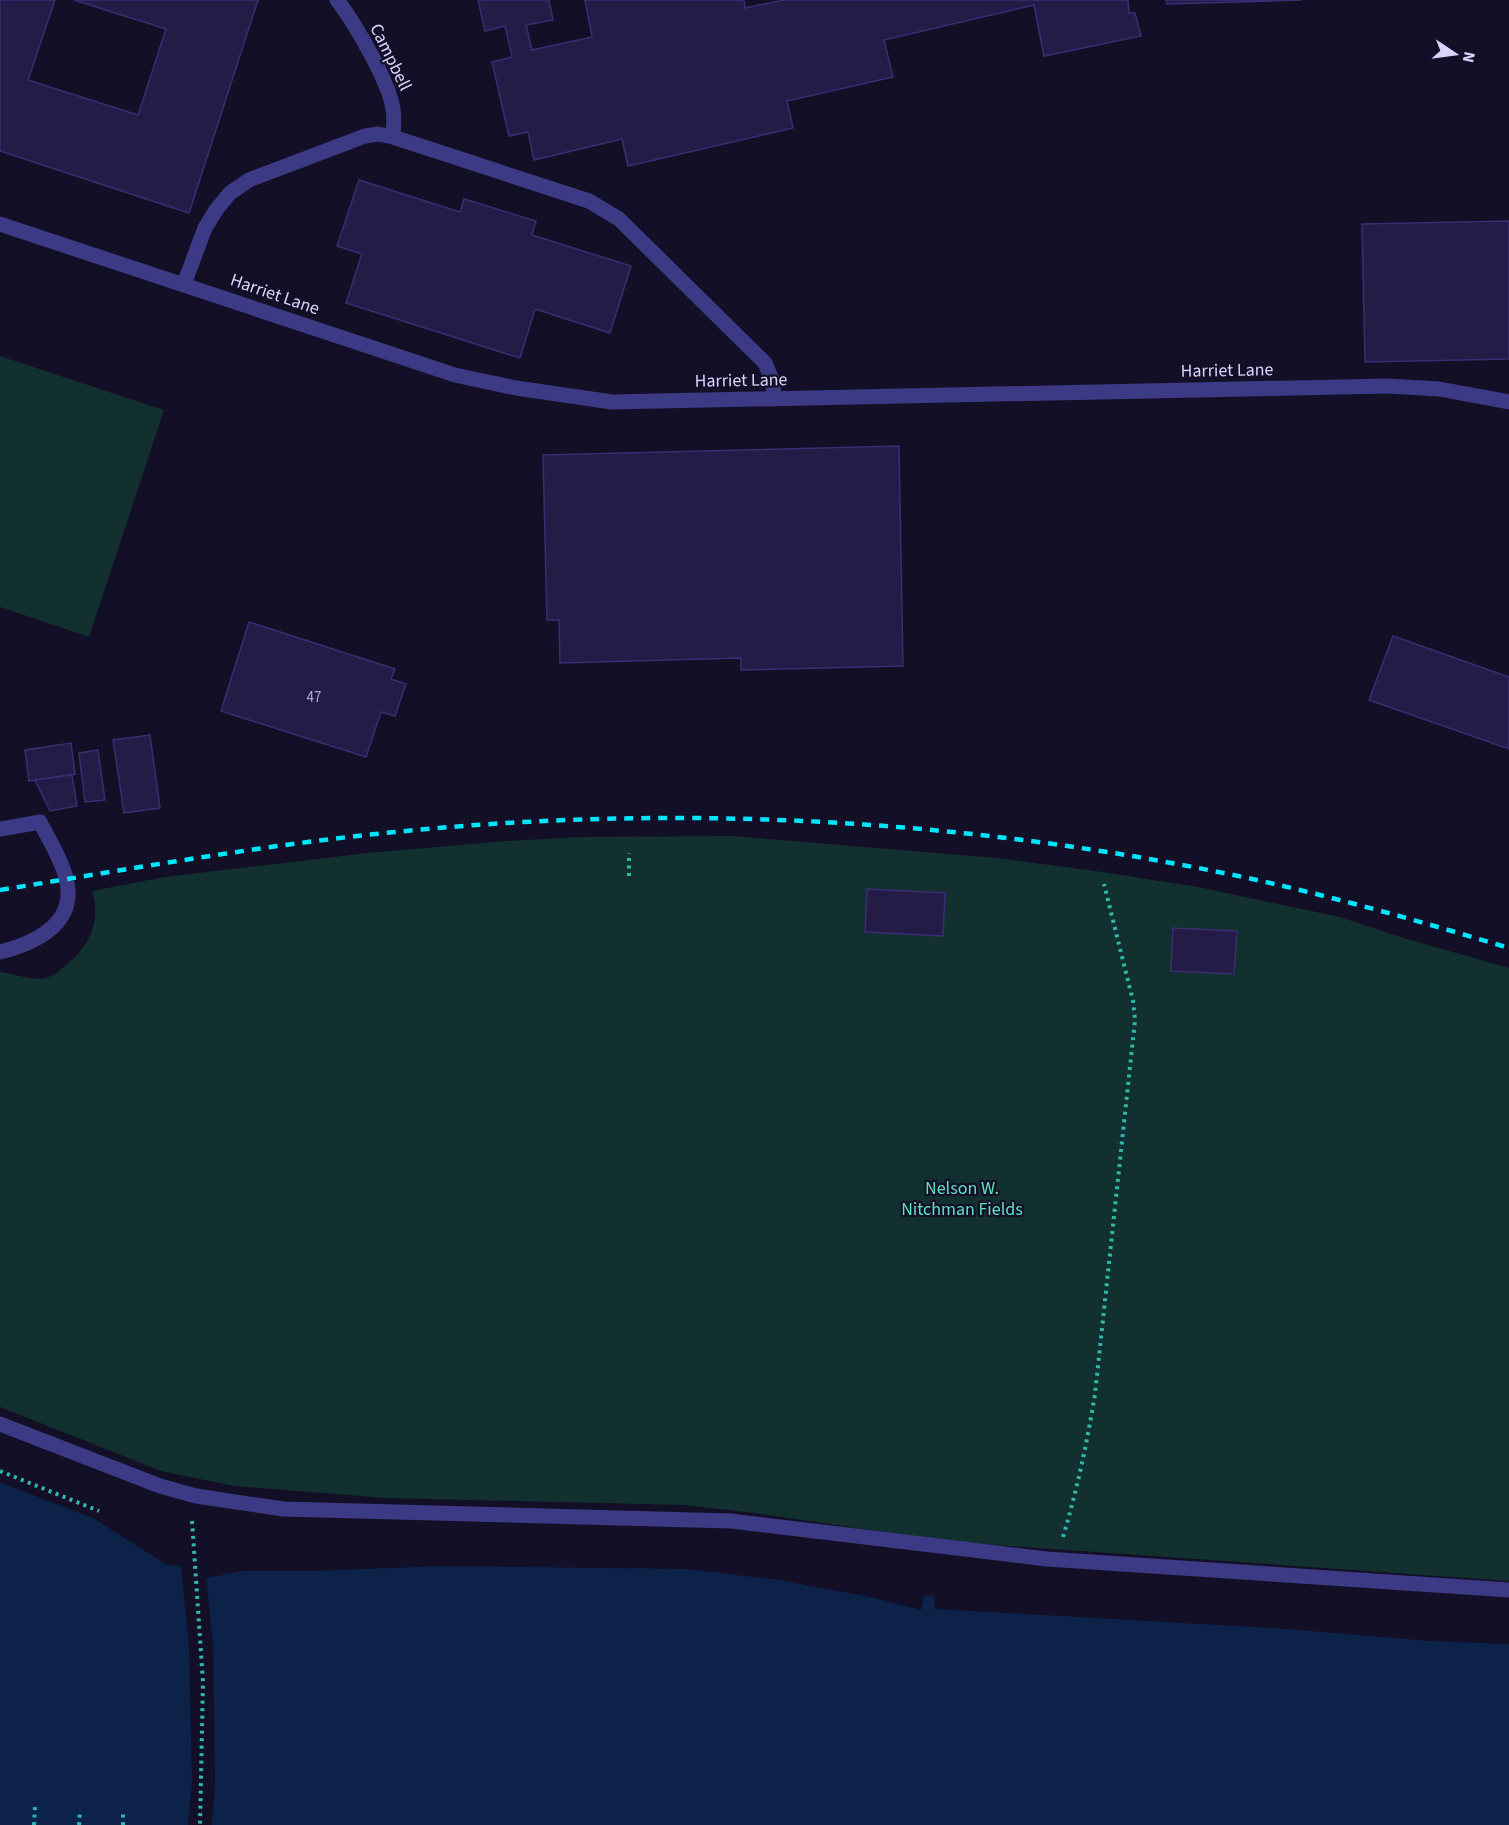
<svg xmlns="http://www.w3.org/2000/svg" width="1509" height="1825" viewBox="0 0 1509 1825" font-family="'Source Sans 3',sans-serif">
<rect width="100%" height="100%" fill="#130f26"/>
<g fill="#12302f">
<polygon points="0,356 164,410 89,637 0,607"/>
<path d="M733 836 997 858 1102 872 1198 887 1340 917 1407 939 1509 968V1581L996 1545 930 1539 755 1513 684 1505 386 1498 234 1486 161 1471 0 1407V972C14 974 33 981 46 978 54 976 60 970 66 965 90 946 101 921 92 891L165 877 368 853 506 841 581 837Z"/>
</g>
<polygon fill="#0c2248" points="0,1482 95,1519 124,1537 180,1562 625,1554 934,1595 1509,1636 1509,1825 0,1825"/>
<polygon fill="#130f26" points="96,1517 125,1534 145,1543 181,1559 189,1560 426,1550 625,1551 724,1558 870,1581 924,1593 949,1591 1509,1633 1509,1644 1432,1641 1288,1629 935,1609 934,1595 924,1596 921,1610 870,1597 779,1580 688,1569 438,1566 315,1571 244,1571 206,1578 213,1643 215,1783 212,1825 188,1825 192,1781 189,1647 181,1566 167,1565 95,1519"/>
<g fill="#241b47" stroke="#3b2d73" stroke-width="1.5">
<polygon points="0,0 55,0 28,80 138,115 166,29 74,0 258,0 189,213 0,151"/>
<polygon points="478,0 549,0 553,20 526,25 532,50 592,37 585,0 744,0 745,8 784,0 1128,0 1129,13 1135,13 1141,36 1044,56 1034,5 884,40 893,77 787,101 793,128 628,166 622,139 534,160 528,132 509,136 492,62 512,57 505,26 485,31"/>
<polygon points="1166,0 1302,0 1167,4"/>
<polygon points="359,180 460,212 464,199 536,221 532,235 631,266 610,333 535,309 520,358 346,303 362,254 337,246"/>
<polygon points="1509,221 1509,359 1365,362 1362,224"/>
<polygon points="899,446 903,666 741,670 741,658 560,663 559,620 547,620 543,455"/>
<polygon points="249,622 395,669 391,679 406,684 395,716 381,712 366,757 221,711"/>
<polygon points="1393,636 1509,677 1509,749 1369,700"/>
<polygon points="150,735 160,808 124,813 113,740"/>
<polygon points="71,743 75,774 29,781 25,750"/>
<polygon points="98,750 105,800 85,802 79,753"/>
<polygon points="72,775 77,806 50,811 35,780"/>
<polygon points="867,889 945,893 943,936 865,932"/>
<polygon points="1173,928 1237,931 1234,974 1171,971"/>
</g>
<g fill="none" stroke-linecap="round" stroke-linejoin="round">
<g stroke="#2fb8b0" stroke-width="4" stroke-dasharray="3 4.5" stroke-linecap="butt">
<polyline points="629,876 629,853"/>
<polyline points="0,1471 99,1511"/>
<polyline points="192,1521 203,1682 200,1825"/>
<path d="M1063 1537C1077 1490 1087 1443 1095 1394L1135 1020 1133 1001 1104 884"/>
<polyline points="34,1825 35,1807"/>
<polyline points="79,1825 80,1810"/>
<polyline points="123,1825 123,1813"/>
</g>
<g stroke="#3d3a85" stroke-width="15">
<path d="M337 0C354 22 389 81 393 109 395 118 393 128 393 137"/>
<polyline points="0,224 455,375 516,388 612,402 1387,386 1439,389 1509,402"/>
<polyline points="184,284 205,228 216,210 230,193 249,180 365,136 378,134 393,137 589,201 619,219 765,363 773,382 774,399"/>
<path d="M0 829 40 822C49 840 61 858 66 878 78 923 36 943 0 952"/>
<polyline points="0,1424 160,1486 196,1496 283,1509 731,1521 1047,1559 1509,1590"/>
</g>
<path stroke="#00e5ff" stroke-width="4.5" stroke-dasharray="9 8" stroke-linecap="butt" d="M0 890C131 869 262 845 395 832 683 803 974 819 1257 880 1342 899 1426 923 1509 948"/>
</g>
<g text-anchor="middle" stroke-width="4.5" stroke-linejoin="round" paint-order="stroke">
<g font-size="15" fill="#aca6d1">
<text x="314" y="702">47</text>
</g>
<g font-size="18" fill="#d9d4ff" stroke="#130f26">
<text transform="translate(391 57) rotate(64)" y="6">Campbell</text>
<text transform="translate(275 294) rotate(19)" y="6">Harriet Lane</text>
<text transform="translate(1227 370) rotate(-1)" y="6">Harriet Lane</text>
<text transform="translate(741 380) rotate(-1)" y="6">Harriet Lane</text>
</g>
<g font-size="18" fill="#5fe0c0" stroke="#130f26">
<text x="962" y="1194">Nelson W.<tspan x="962" dy="21">Nitchman Fields</tspan></text>
</g>
</g>
<g transform="translate(1455 54) rotate(103)" stroke="#130f26" stroke-width="4.5" paint-order="stroke">
<path d="M0-4.5L10 22L0 15L-10 22Z" fill="#d9d4ff"/>
<text y="-9" font-size="16" font-weight="bold" text-anchor="middle" fill="#d9d4ff">N</text>
</g>
</svg>
